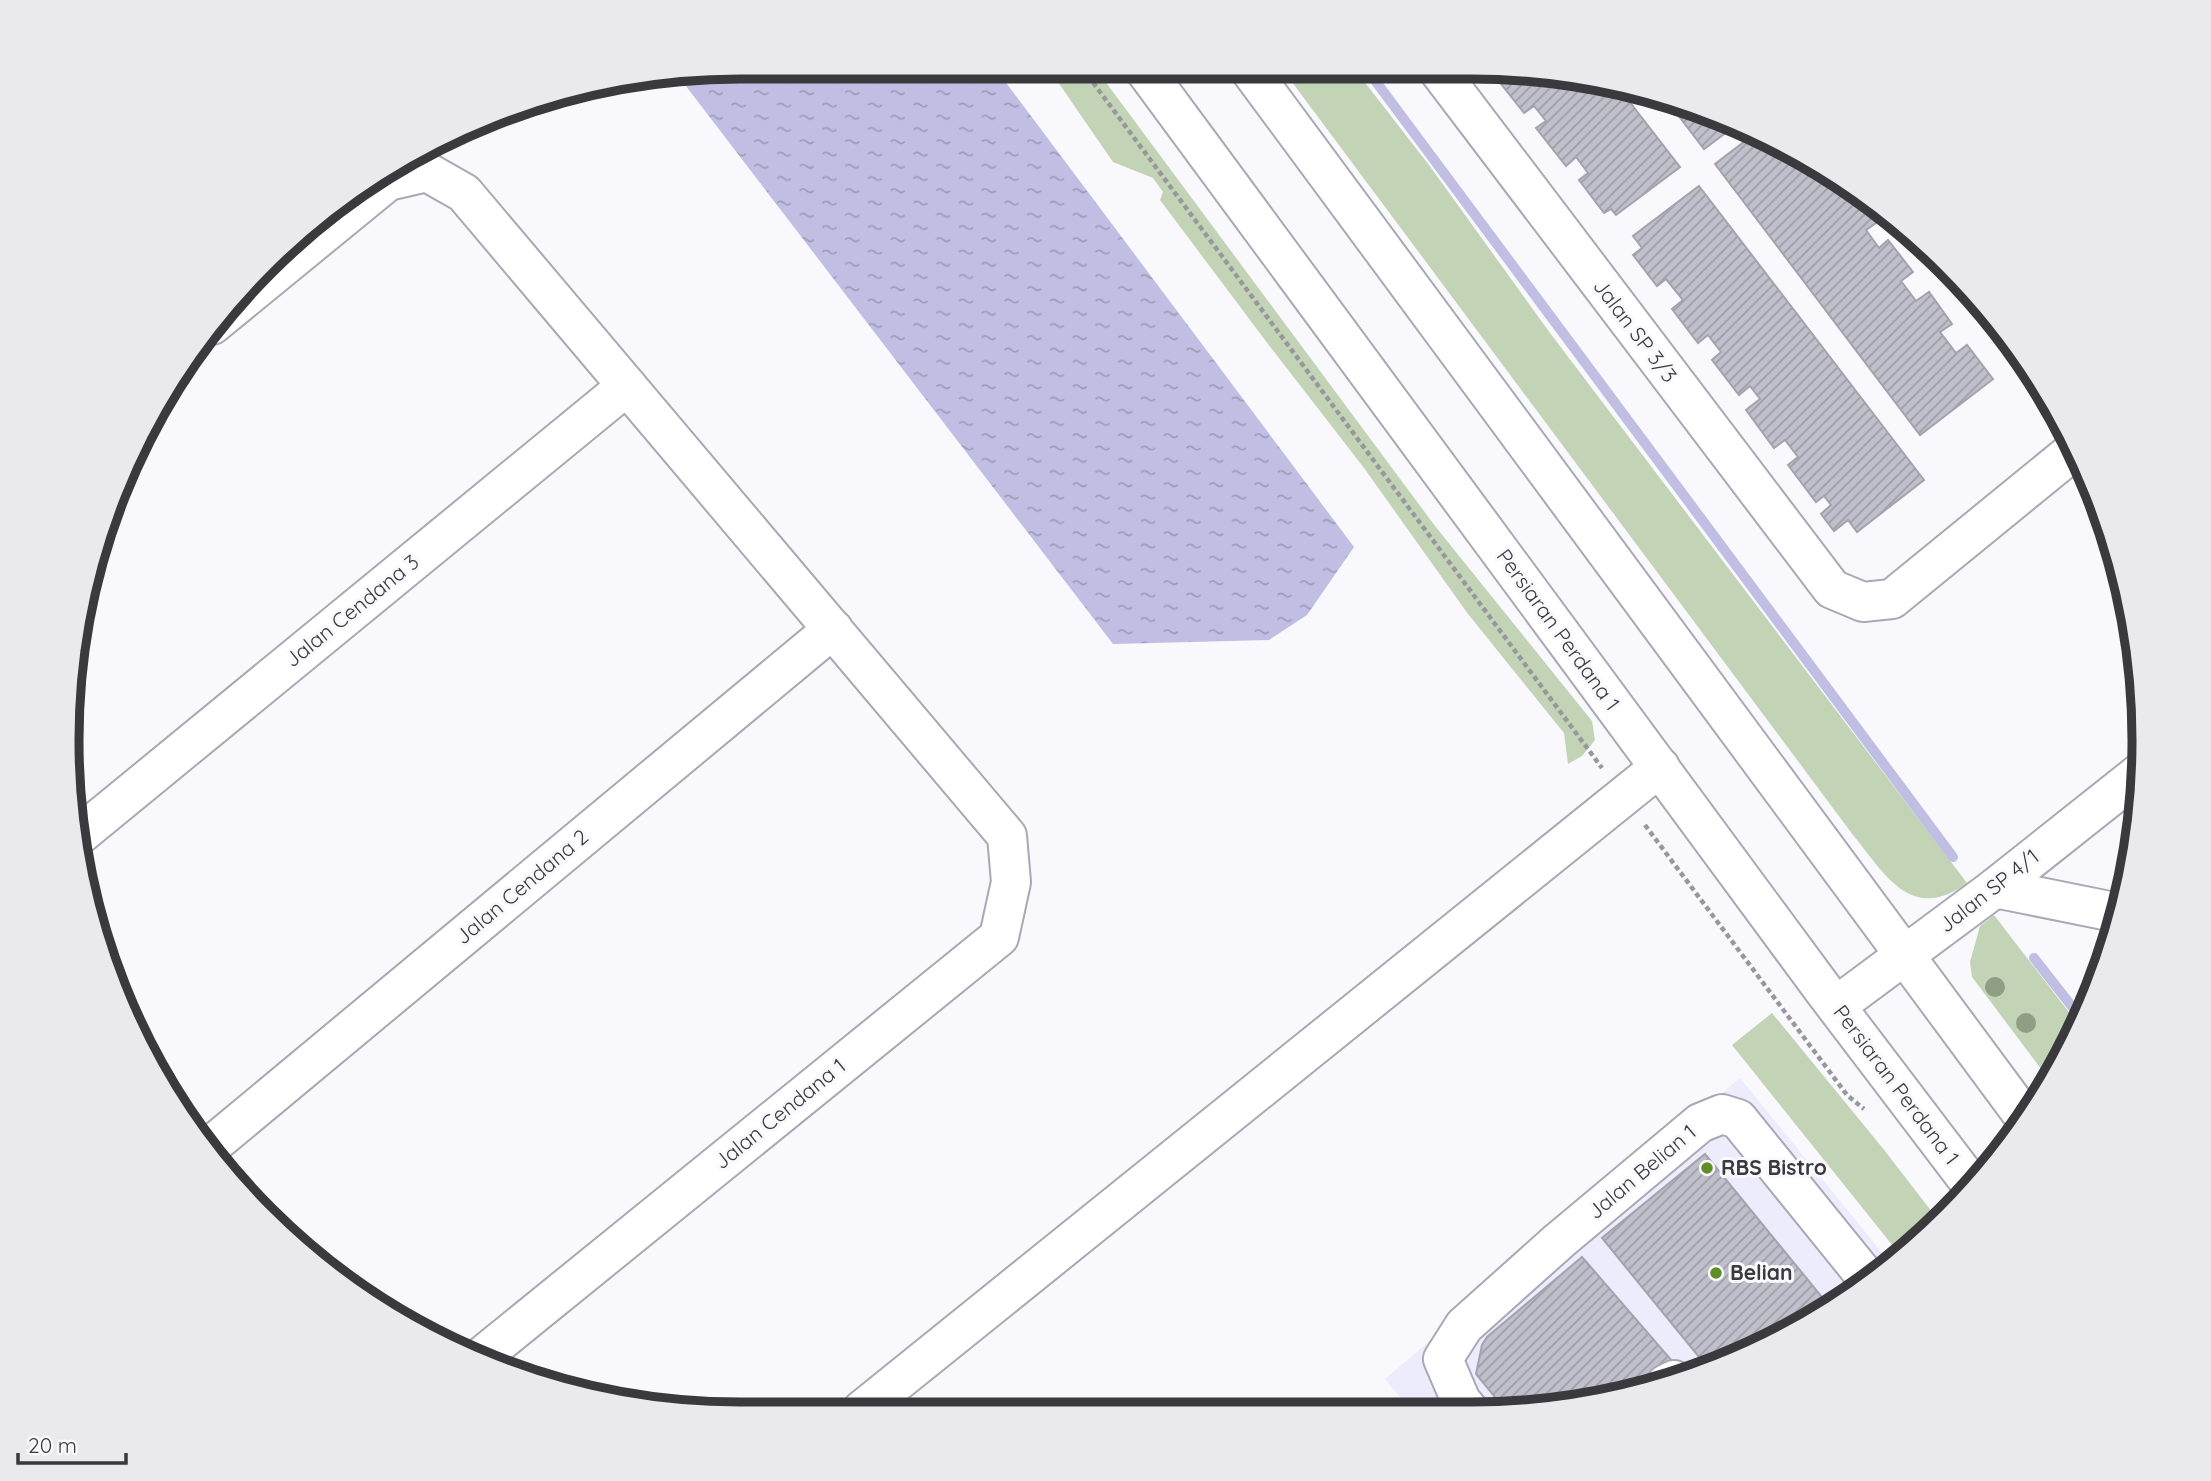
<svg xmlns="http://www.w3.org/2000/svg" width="2211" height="1481" viewBox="0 0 2211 1481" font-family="Quicksand,sans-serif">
<defs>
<pattern id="water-ripples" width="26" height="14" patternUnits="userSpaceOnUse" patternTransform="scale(1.75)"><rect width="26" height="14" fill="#c1bee4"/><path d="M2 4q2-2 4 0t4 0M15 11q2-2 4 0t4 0" fill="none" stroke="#9e9bba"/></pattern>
<pattern id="building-hatch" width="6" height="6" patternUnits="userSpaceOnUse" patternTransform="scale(1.75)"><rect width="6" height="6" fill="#c0c0cc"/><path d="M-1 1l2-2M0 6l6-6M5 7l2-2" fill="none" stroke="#9d9da7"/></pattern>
</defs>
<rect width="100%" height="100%" fill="#f8f8fd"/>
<polygon fill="#edecfc" points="1740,1078 1892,1265 1880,1275 1768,1345 1645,1392 1514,1413 1413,1413 1385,1379"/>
<g fill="#c2d4b5">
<polygon points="1049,69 1096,69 1435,526 1592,721 1595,740 1582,756 1568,764 1564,733 1468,614 1364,468 1268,344 1160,200 1163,192 1153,178 1113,162"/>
<path d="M1283 70 1356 71 1429 165 1550 333 1967 883C1911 924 1885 874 1853 835Z"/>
<polygon points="1994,915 2078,1024 2051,1082 1972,977 1970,962 1980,926"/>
<polygon points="1772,1013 1885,1151 1939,1221 1901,1256 1732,1045"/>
</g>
<polygon fill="url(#water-ripples)" points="741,67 995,68 1354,547 1307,615 1269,640 1113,644 679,77"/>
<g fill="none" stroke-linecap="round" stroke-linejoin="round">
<g stroke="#c1bee4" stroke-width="10">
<polyline points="1368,71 1953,857"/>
<polyline points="2034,958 2081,1018"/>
</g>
</g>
<g fill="url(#building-hatch)" stroke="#a3a2ae" stroke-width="2">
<polygon points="1499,72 1559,72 1622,92 1680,167 1616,215 1611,209 1604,213 1579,180 1588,173 1576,157 1566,166 1536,128 1546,121 1534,106 1524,113 1494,75"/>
<polygon points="1672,107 1735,126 1704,149"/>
<polygon points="1757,132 1768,136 1822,172 1832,187 1838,182 1852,192 1876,223 1866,230 1879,248 1888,240 1913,272 1901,281 1916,301 1929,292 1952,324 1940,332 1956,353 1967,345 1993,379 1920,435 1715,164"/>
<polygon points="1699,186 1924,480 1857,532 1848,520 1834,531 1821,514 1831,505 1824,496 1816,502 1788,465 1798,457 1785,440 1774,448 1746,410 1760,399 1750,386 1739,395 1712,360 1721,352 1708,335 1698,343 1672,309 1683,300 1666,279 1657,286 1633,255 1642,248 1633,236"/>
<polygon points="1705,1154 1830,1307 1768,1345 1708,1368 1602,1238"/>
<polygon points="1582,1257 1673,1362 1631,1394 1508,1413 1476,1374 1482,1345 1487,1337"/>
</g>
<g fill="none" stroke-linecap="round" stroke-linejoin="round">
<defs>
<g id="street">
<polyline points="1439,71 1832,589 1863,602 1892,599 2077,448"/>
<polyline points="212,325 388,181 427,172 464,193 1007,836 1011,882 999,937 481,1357"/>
<polyline points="77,837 627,386"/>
<polyline points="1995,888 2119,913"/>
<polyline points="1836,1006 1995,888 2141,772"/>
<polyline points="212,1145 833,629"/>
<polyline points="1666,1384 1674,1380"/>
<polyline points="862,1410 1660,767"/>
<polyline points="1471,1413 1461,1401 1443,1359 1464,1326 1559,1241 1700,1123 1722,1114 1738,1119 1870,1282"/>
</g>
<g id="secondary">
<polyline points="1144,69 1825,992 1974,1188"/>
<polyline points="1250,70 2025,1118"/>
</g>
</defs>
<use href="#street" stroke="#a9a9b5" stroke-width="42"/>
<use href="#secondary" stroke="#a9a9b5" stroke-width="42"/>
<g stroke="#97979c" stroke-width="4.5" stroke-dasharray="5 3.5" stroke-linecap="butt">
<polyline points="1083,69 1602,768"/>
<polyline points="1645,825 1847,1095 1864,1109"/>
</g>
<use href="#street" stroke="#fff" stroke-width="38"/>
<use href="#secondary" stroke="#fff" stroke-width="38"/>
</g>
<g fill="#909e85">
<circle cx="1995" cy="987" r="10"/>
<circle cx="2026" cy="1023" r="10"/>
</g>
<g fill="#5d8f26" stroke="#f8f8fd" stroke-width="2.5">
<circle cx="1707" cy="1168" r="7"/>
<circle cx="1716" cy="1273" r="7"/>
</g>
<g text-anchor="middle" stroke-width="6" stroke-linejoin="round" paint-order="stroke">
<g font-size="21" fill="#39393e" stroke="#f8f8fd">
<text transform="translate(1635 331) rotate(53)" y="7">Jalan SP 3/3</text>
<text transform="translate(352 611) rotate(-39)" y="7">Jalan Cendana 3</text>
<text transform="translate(1558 630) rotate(54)" y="7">Persiaran Perdana 1</text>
<text transform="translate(522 887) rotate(-40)" y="7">Jalan Cendana 2</text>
<text transform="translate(1989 891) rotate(-38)" y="7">Jalan SP 4/1</text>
<text transform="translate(1896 1085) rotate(53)" y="7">Persiaran Perdana 1</text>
<text transform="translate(780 1114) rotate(-39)" y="7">Jalan Cendana 1</text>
<text transform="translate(1642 1172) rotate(-40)" y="7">Jalan Belian 1</text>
</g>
<g font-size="21" font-weight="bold" fill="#39393e" stroke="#f8f8fd" text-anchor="start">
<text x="1721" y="1175">RBS Bistro</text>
<text x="1730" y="1280">Belian</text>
</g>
</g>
<path d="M0 0H2211V1481H0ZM740 79H1471A661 661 0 0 1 2132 740V741A661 661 0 0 1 1471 1402H740A661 661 0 0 1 79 741V740A661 661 0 0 1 740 79Z" fill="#e9e9ee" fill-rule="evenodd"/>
<path fill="none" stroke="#39393e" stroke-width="9" d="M740 79H1471A661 661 0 0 1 2132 740V741A661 661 0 0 1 1471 1402H740A661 661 0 0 1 79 741V740A661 661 0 0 1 740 79Z"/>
<path d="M18 1453v10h108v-10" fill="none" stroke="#39393e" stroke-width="3.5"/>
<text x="28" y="1453" font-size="21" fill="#39393e" stroke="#f8f8fd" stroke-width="5" paint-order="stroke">20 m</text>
</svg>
